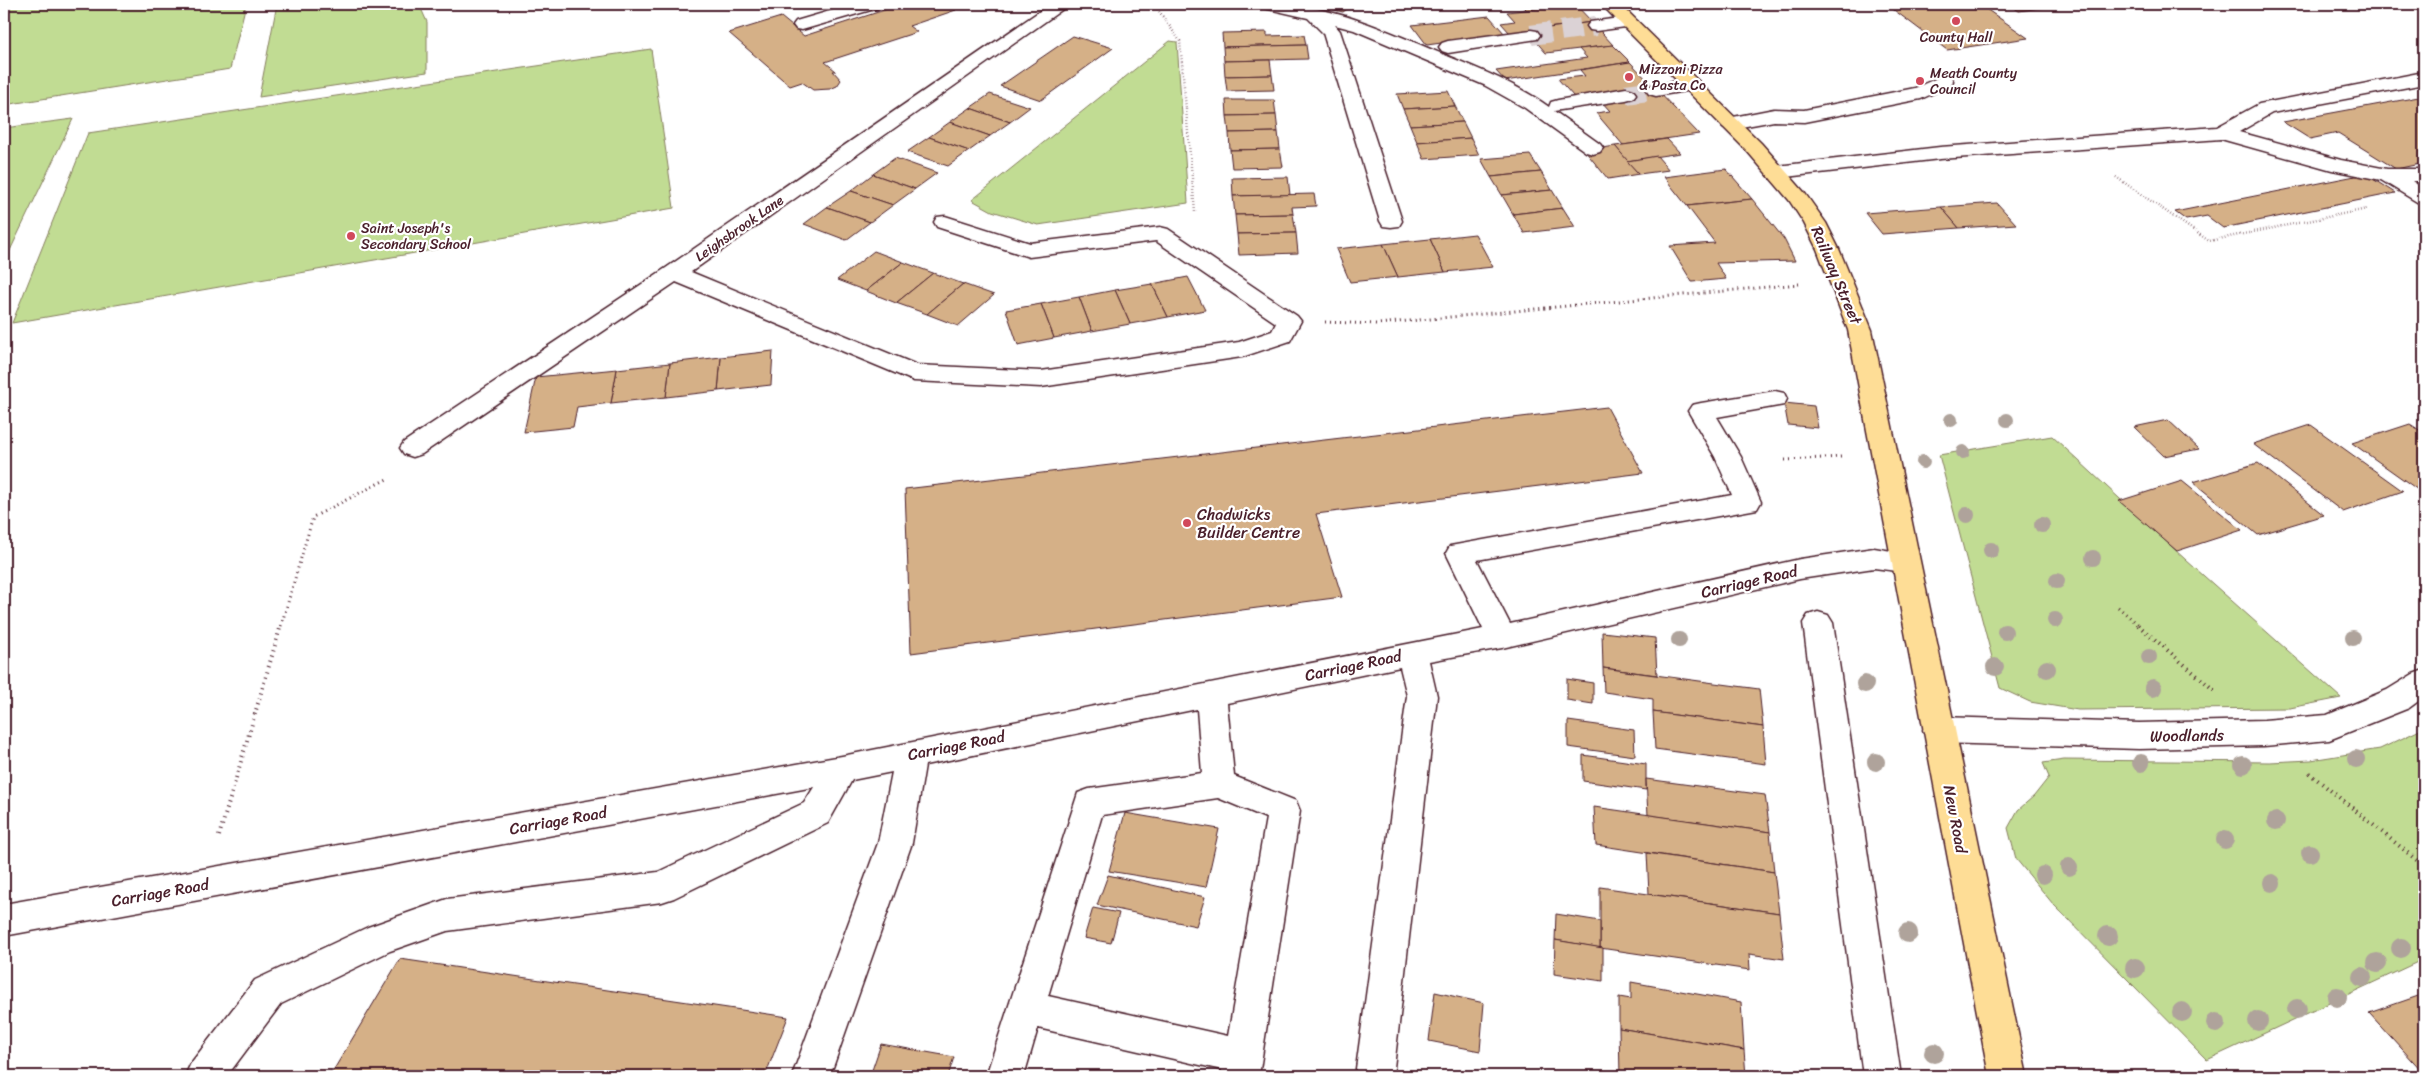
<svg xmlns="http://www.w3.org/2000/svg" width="2428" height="1080" viewBox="0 0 2428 1080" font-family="Sriracha,sans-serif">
<rect width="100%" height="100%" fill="#fff"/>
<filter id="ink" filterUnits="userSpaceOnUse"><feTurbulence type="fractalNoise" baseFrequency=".02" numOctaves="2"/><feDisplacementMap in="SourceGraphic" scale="10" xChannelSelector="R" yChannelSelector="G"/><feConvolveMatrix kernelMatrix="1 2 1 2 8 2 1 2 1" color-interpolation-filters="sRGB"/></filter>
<g filter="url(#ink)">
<g fill="#c1dc93" stroke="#867e5f">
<polygon points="4,4 246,4 230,69 4,105"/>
<polygon points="277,4 419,4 427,22 427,72 259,97"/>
<polygon points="1170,41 1177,42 1188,203 1038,225 992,211 972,200"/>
<polygon points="651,49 674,208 12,323 88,133"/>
<polygon points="73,119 4,263 4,128"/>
<polygon points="2052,436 2186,560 2341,698 2290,708 2078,710 2030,702 2000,688 1939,455"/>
<polygon points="2424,728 2424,959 2207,1060 2053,904 2016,859 2008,828 2018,810 2034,796 2049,777 2043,763 2064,760 2270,762 2311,760 2380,749"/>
</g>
<g fill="#d5b087" stroke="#4a1f2b">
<polygon points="903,4 909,6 916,4 947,4 956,10 909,26 917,32 825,62 836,71 833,71 841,80 837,86 830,89 813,90 802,82 790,86 729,33 781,17 804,36"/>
<polygon points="1310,4 1354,4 1343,12"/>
<polygon points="1521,4 1573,4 1527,10"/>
<polygon points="1575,4 1592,22 1510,33 1501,23 1515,21 1507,12"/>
<polygon points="1886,4 1979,4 2028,38 1947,50"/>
<polygon points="2008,4 2069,4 2019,11"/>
<polygon points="1489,16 1505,34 1427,45 1412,25"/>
<polygon points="1592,22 1613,45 1546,53 1527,31"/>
<polygon points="1267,32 1267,36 1304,35 1306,45 1223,47 1222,33"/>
<polygon points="1073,36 1113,48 1041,100 1000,86"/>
<polygon points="1306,45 1308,59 1224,61 1223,47"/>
<polygon points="1613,45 1630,62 1505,81 1496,71 1587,58 1579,49"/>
<polygon points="1270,60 1272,75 1225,76 1224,61"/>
<polygon points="1630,62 1653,86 1574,97 1558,79 1585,76 1580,70"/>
<polygon points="1272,75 1274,90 1227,91 1225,76"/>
<polygon points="1653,86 1699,134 1623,145 1596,113 1610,111 1601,101 1623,91"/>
<polygon points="1448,91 1455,106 1403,109 1397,94"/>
<polygon points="990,94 1030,107 1010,122 970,108"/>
<polygon points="2424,96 2424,163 2396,169 2338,133 2310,139 2283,122"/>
<polygon points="1226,100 1274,100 1276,115 1227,116"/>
<polygon points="1455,106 1463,122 1410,125 1403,109"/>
<polygon points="970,108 1010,122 990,136 950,122"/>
<polygon points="1276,115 1278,132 1229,133 1227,116"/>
<polygon points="950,122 990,136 969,151 929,137"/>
<polygon points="1463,122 1471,138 1417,142 1410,125"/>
<polygon points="1278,132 1280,149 1230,150 1229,133"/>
<polygon points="929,137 969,151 948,166 907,152"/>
<polygon points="1471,138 1479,155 1424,159 1417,142"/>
<polygon points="1667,139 1680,153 1627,161 1615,146"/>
<polygon points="1615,146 1639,174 1608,179 1585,151"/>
<polygon points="1280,149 1283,167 1232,168 1230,150"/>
<polygon points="1530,155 1541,172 1491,177 1481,159"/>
<polygon points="1657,156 1669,170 1639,174 1627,161"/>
<polygon points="895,158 937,173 915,189 873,174"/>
<polygon points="1726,169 1752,199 1687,206 1664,177"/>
<polygon points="1541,172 1552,190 1502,195 1491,177"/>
<polygon points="873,174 915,189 893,205 851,191"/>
<polygon points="2365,174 2395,193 2223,228 2207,216 2186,220 2175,212"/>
<polygon points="1288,177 1290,195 1233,196 1232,178"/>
<polygon points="1552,190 1563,208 1513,214 1502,195"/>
<polygon points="851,191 893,205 870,222 827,207"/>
<polygon points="1314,194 1316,206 1292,207 1293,214 1235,215 1233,196"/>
<polygon points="1752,199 1784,239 1795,261 1716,263 1726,279 1692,282 1670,246 1715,243 1687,206"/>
<polygon points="1997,203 2016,224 1959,228 1941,207"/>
<polygon points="827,207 870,222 846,240 804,224"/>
<polygon points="1941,207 1959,228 1882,234 1865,213"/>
<polygon points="1563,208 1575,227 1524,233 1513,214"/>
<polygon points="1293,214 1296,233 1237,234 1235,215"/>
<polygon points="1296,233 1298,253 1239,255 1237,234"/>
<polygon points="1475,234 1493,267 1445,272 1430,239"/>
<polygon points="1430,239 1445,272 1398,277 1383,244"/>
<polygon points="1383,244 1398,277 1350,282 1336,249"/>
<polygon points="874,251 903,262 866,291 837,280"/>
<polygon points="903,262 933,273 896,303 866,291"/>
<polygon points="933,273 963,284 927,314 896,303"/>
<polygon points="1188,277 1205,310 1168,317 1152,284"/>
<polygon points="963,284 994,295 958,326 927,314"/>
<polygon points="1152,284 1168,317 1130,324 1115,290"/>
<polygon points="1115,290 1130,324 1092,331 1079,297"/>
<polygon points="1079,297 1092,331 1054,338 1041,304"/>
<polygon points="1041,304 1054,338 1018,345 1006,310"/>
<polygon points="773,351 771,385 718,391 721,357"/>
<polygon points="721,357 718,391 666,397 670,363"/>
<polygon points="670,363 666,397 611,403 617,369"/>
<polygon points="617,369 611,403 577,407 573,427 524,432 536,377"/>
<polygon points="1784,403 1814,406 1818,428 1788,425"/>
<polygon points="1607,407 1643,473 1316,514 1342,597 911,653 905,489"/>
<polygon points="2168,420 2199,449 2164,456 2134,427"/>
<polygon points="2410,424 2424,433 2424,491 2421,492 2352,443"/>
<polygon points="2311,425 2403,491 2343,512 2253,444"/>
<polygon points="2258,463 2324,515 2258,535 2193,482"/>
<polygon points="2182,481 2242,530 2177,551 2119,501"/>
<polygon points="1602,632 1655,638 1657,675 1603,668"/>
<polygon points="1603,668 1759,689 1763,727 1653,712 1653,699 1604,692"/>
<polygon points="1567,679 1593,683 1593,704 1567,700"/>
<polygon points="1653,712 1763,727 1766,764 1655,749"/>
<polygon points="1568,721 1634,730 1635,756 1568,747"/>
<polygon points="1583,755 1646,764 1646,790 1583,781"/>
<polygon points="1646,779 1765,795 1770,832 1648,815"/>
<polygon points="1594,807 1770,832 1774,872 1596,845"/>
<polygon points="1125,813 1219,829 1206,887 1109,871"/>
<polygon points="1647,853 1774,872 1779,913 1649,894"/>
<polygon points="1108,875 1205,897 1196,926 1097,905"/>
<polygon points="1600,887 1779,913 1784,959 1749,954 1750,970 1600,948"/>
<polygon points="1093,908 1119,913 1111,943 1084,938"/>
<polygon points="1556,914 1600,921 1600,948 1555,940"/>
<polygon points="1555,940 1603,948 1603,981 1554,974"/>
<polygon points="400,959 788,1017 765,1076 330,1076"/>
<polygon points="1631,982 1741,1002 1744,1050 1619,1028 1619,997 1631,999"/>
<polygon points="1435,992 1484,1003 1480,1051 1429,1041"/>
<polygon points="2424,994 2424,1073 2369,1013"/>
<polygon points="1619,1028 1744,1050 1746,1076 1620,1076"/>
<polygon points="881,1044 954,1057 948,1076 870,1076"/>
</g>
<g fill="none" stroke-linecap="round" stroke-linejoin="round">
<g stroke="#dbd2d5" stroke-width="20" stroke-dasharray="20 10" stroke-linecap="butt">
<polyline points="1531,35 1596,26"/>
<polyline points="1626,94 1656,90"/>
</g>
<defs>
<g id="minor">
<polygon points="854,4 881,4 878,8 802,30 796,29 793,25 796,21"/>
<polygon points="1050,4 1070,4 691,272 917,365 1041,371 1239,342 1272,331 1276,323 1156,241 1029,257 937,227 934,222 937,217 945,216 1030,243 1160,227 1168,229 1297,316 1301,321 1290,341 1242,357 1041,387 914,381 676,282 422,454 413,457 404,454 400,448 404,442 666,268"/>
<path d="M1261 4C1321 0 1385 30 1440 53 1478 69 1516 83 1549 107L1551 102 1558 100 1626 88 1633 90 1636 94 1633 98 1626 100 1554 111 1600 144 1603 148 1600 152 1593 154 1586 152 1525 108 1484 85 1354 30 1335 25 1340 31 1402 221 1399 226 1391 227 1383 226 1380 221 1323 33 1308 18 1264 8Z"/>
<polygon points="1627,17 1633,18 1636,22 1633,26 1596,31 1590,30 1587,26 1590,22"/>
<polygon points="1531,30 1537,31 1540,35 1537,39 1448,53 1442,51 1439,47 1442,43 1448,41"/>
<polygon points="2424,72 2424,84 2272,113 2239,132 2341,160 2387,169 2424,169 2424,181 2412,181 2424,189 2424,204 2417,202 2381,180 2332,170 2221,139 1940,159 1777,178 1770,176 1767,172 1770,168 1777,166 1940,147 2217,127 2259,104"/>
<polygon points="1944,75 1951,77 1953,81 1951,85 1921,99 1804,122 1774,121 1730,129 1723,127 1720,123 1723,119 1774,109 1804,110 1915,88"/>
<polygon points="1691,79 1698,81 1701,85 1698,89 1656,96 1649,94 1646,90 1649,86"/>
<path d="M1775 391 1784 393 1787 399 1784 405 1717 417 1741 457 1761 502 1757 509 1477 560 1510 624 1800 559 1874 548 1915 555 1919 562 1915 569 1905 572 1874 568 1800 579 1502 648 1429 661 1437 696 1393 1076H1355L1407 696 1400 667 1227 703 1234 776 1296 801 1300 811 1259 1076H1221L1222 1070 1038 1028 1024 1076H986L1078 793 1089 789 1202 773 1197 709 925 765 912 843 830 1076H792L878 843 892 772 852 780 828 823 674 898 662 902 447 931 390 951 281 1004 227 1076H185L191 1063 255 980 368 927 447 899 658 872 804 803 814 787 4 936V904L842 756 1483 629 1446 553 1450 546 1732 495 1715 457 1688 411 1692 405 1701 403ZM1218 798 1266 818 1228 1036 1048 996 1102 815Z"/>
<polygon points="1818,612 1828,615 1833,623 1901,1076 1863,1076 1803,623 1808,615"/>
<polygon points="2424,670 2424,697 2409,708 2329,740 2264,746 2139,749 1939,743 1928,739 1923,730 1928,721 1939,717 2139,723 2264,720 2327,715 2387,690 2413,674"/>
</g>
<polygon id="major" points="1601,4 1620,4 1761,143 1804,192 1826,223 1839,249 1872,330 2027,1076 1989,1076 1848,330 1817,249 1804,223 1789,200 1747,151"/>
</defs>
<use href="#minor" stroke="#4a1f2b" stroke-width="3"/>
<use href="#major" stroke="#4a1f2b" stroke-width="3"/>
<g stroke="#4a1f2b" stroke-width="2.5" stroke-dasharray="0.5 2.5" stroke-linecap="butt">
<polyline points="1154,4 1180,41 1195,212"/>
<polyline points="2116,177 2209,241 2367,209"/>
</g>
<g stroke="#4a1f2b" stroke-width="3" stroke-dasharray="1 4" stroke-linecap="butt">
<polyline points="1325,322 1377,324 1799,284"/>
<polyline points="1785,460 1842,457"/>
<polyline points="2118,607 2140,626"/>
<polyline points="281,626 313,517 389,478"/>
</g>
<g stroke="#4a1f2b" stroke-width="4" stroke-dasharray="1 4.5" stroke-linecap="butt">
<polyline points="2138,625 2214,690"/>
<polyline points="2309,773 2424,866"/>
<polyline points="219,836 281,625"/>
</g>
<use href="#minor" fill="#fff" fill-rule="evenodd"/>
<use href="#major" fill="#fedd96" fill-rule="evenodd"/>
</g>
<g fill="#afa39b">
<circle cx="1951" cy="420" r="7"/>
<circle cx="2007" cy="420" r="7"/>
<circle cx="1963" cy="452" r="7"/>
<circle cx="1923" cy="462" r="7"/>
<circle cx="1967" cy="515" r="8"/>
<circle cx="2042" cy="525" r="8"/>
<circle cx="1991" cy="550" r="8"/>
<circle cx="2093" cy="558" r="8"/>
<circle cx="2057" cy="581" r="8"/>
<circle cx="2055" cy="620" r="8"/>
<circle cx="2005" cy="632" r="8"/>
<circle cx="2353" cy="638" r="8"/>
<circle cx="1679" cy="640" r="8"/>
<circle cx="2149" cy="657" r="8"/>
<circle cx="1995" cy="667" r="9"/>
<circle cx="2047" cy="669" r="9"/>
<circle cx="1865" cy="684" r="9"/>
<circle cx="2153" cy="688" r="9"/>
<circle cx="2356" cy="759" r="9"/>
<circle cx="1876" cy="762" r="9"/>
<circle cx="2141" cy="763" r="9"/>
<circle cx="2243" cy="765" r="9"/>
<circle cx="2276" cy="821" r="9"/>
<circle cx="2225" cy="840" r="9"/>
<circle cx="2310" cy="853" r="9"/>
<circle cx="2069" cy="867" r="9"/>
<circle cx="2043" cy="875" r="9"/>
<circle cx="2272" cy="883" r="9"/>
<circle cx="1908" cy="933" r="10"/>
<circle cx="2108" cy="936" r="10"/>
<circle cx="2401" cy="948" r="10"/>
<circle cx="2377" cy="963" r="10"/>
<circle cx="2135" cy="968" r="10"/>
<circle cx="2362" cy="977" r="10"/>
<circle cx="2337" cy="997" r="10"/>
<circle cx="2297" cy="1009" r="10"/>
<circle cx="2182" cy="1012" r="10"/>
<circle cx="2258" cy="1021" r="10"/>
<circle cx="2216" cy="1023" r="10"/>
<circle cx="1934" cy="1053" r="10"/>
</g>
</g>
<g fill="#d1495b" stroke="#fff" stroke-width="2">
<circle cx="1956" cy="21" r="5"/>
<circle cx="1629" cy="77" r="5"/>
<circle cx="1920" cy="81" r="5"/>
<circle cx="351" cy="236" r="5"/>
<circle cx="1187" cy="523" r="5"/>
</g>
<g text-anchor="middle" stroke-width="4.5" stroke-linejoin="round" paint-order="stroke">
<g font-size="14" fill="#4a1f2b" stroke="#fff" text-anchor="start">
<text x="1956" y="42" text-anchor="middle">County Hall</text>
<text x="1639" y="74">Mizzoni Pizza<tspan x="1639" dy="16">&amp; Pasta Co</tspan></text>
<text x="1930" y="78">Meath County<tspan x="1930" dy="16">Council</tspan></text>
<text x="361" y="233">Saint Joseph's<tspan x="361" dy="16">Secondary School</tspan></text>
</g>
<g font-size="14" fill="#4a1f2b" stroke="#fff">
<text transform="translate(739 228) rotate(-35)" y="5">Leighsbrook Lane</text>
</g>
<g font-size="16" fill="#4a1f2b" stroke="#fff">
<text transform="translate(1837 275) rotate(67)" y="6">Railway Street</text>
<text transform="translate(1749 581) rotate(-13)" y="6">Carriage Road</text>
<text transform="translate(1353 665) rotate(-12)" y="6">Carriage Road</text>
<text transform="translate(2187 735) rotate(-1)" y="6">Woodlands</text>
<text transform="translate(956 745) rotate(-11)" y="6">Carriage Road</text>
<text transform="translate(1956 819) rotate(79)" y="6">New Road</text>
<text transform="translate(558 820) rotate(-10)" y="6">Carriage Road</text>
<text transform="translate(160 892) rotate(-10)" y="6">Carriage Road</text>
</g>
<g font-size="16" fill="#4a1f2b" stroke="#fff" text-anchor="start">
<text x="1197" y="520">Chadwicks<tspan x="1197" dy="18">Builder Centre</tspan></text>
</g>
</g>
<rect width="2428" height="1080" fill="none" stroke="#fff" stroke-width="20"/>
<rect x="10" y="10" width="2408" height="1060" fill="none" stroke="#4a1f2b" stroke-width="2" filter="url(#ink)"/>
</svg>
